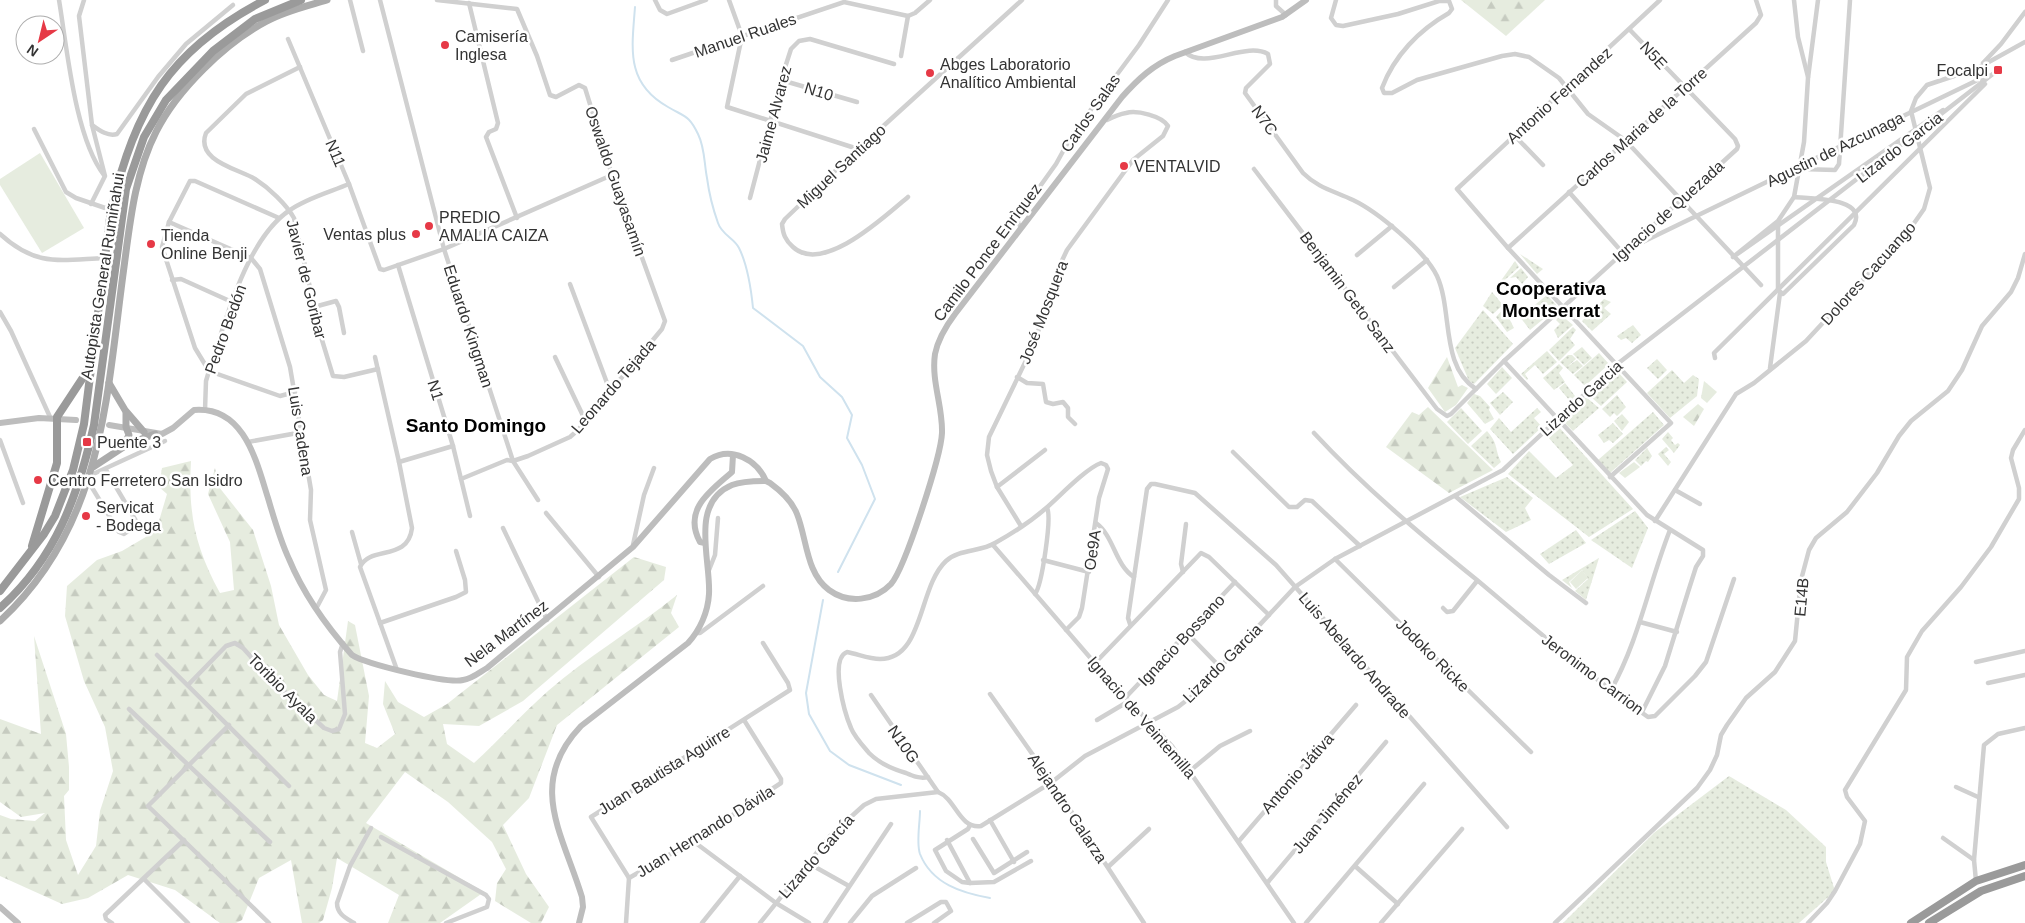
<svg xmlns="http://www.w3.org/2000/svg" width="2025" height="923" viewBox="0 0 2025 923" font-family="Helvetica,sans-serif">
<defs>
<pattern id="grass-dots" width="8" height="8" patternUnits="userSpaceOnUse" patternTransform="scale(1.25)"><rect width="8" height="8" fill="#e6ecdf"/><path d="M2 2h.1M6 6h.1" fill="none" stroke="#c6cbc0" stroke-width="1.8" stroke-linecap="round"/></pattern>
<pattern id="forest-firs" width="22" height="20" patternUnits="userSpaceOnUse" patternTransform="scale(1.25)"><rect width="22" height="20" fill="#e6ecdf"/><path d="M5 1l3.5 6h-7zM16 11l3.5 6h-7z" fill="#c6cbc0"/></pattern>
</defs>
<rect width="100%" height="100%" fill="#fff"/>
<g fill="url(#grass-dots)">
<polygon points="1520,254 1543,269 1537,274"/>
<polygon points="1515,261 1519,267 1495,289"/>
<polygon points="1521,268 1528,277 1522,284 1516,277 1510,278"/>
<polygon points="1492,292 1503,305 1493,314 1483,306"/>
<polygon points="1547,295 1558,307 1530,330 1520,317"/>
<polygon points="1604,299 1611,302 1604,308 1611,314 1592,331 1582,321"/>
<polygon points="1506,306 1513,314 1509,318 1514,328 1507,332 1496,317"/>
<polygon points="1483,310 1513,344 1474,384 1469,381 1455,348"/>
<polygon points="1561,315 1573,325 1558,338 1554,330 1560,324 1556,320"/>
<polygon points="1633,325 1641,335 1632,343 1626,338 1621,340 1617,336"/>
<polygon points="1573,327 1576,330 1570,339 1575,345 1559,361 1549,350"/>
<polygon points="1582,347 1592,358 1584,365 1573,354"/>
<polygon points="1547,351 1557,362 1543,374 1535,365 1525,374 1528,379 1527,380 1521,374"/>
<polygon points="1599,353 1609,364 1585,386 1574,375"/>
<polygon points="1568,355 1572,355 1576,359 1567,367 1577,360 1583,366 1573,374 1560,362"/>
<polygon points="1657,359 1667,370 1658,379 1647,368"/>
<polygon points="1559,364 1563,368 1559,373 1565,382 1554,390 1543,378"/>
<polygon points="1502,367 1512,378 1496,394 1487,384"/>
<polygon points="1616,370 1627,382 1601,406 1589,395"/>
<polygon points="1672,370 1684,383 1693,375 1699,379 1697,396 1670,418 1647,393"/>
<polygon points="1565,383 1575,396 1570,401 1559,388"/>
<polygon points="1503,392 1513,402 1500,415 1490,403"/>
<polygon points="1474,394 1480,396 1490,407 1489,410 1494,419 1485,424 1467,403"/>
<polygon points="1617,395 1626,407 1617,416 1614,413 1610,417 1602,409"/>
<polygon points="1586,397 1599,408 1573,431 1562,420"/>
<polygon points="1461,408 1482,431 1468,444 1447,422"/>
<polygon points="1537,408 1541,412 1534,418 1542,427 1513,454 1490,429 1499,418 1511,432"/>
<polygon points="1653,412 1664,425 1610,473 1598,460"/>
<polygon points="1622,414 1629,422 1622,431 1614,421"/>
<polygon points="1613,423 1623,434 1613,443 1609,440 1604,443 1598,435"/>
<polygon points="1557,425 1633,509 1589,537 1508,474 1529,451 1556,478 1573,465 1547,436"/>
<path d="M1487 431C1499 445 1494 447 1501 462L1494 468 1471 446Z"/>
<polygon points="1668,432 1673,438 1671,440 1675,445 1678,443 1680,445 1674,453 1662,439"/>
<polygon points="1666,447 1669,450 1664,454 1671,462 1668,466 1658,454"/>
<polygon points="1647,448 1652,456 1648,462 1646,461 1641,466 1635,460"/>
<polygon points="1507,477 1533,498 1525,508 1531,520 1506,532 1460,497"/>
<polygon points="1635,511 1648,528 1632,568 1591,540"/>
<polygon points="1576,530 1586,543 1549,564 1540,554"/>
<polygon points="1599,558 1586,600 1575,591 1588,579 1582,570 1569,582 1572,588 1562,580"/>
<polygon points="1729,776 1786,810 1826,847 1826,862 1835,891 1799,923 1563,923 1655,832"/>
</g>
<g fill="url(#forest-firs)">
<polygon points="1461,0 1545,0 1506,36"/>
<polygon points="1447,357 1458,387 1462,385 1468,388 1456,405 1445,412 1428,388"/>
<polygon points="1704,381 1717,392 1707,403 1701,398"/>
<polygon points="1698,404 1704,409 1694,426 1683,417"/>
<polygon points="1428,407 1493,470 1449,493 1386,447 1412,412 1419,415"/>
<path d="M191 461C188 514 195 547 220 593L234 590 230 542 208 494 215 468 219 487 253 530 271 586 279 625 308 675 324 695 337 701 348 621 355 625 369 696 365 743 377 748 395 734 383 704 385 681 398 702 424 717 447 704 634 557 666 567 664 580 523 701 479 726 443 724 447 744 474 763C499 740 522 714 548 691 588 656 635 629 677 595L671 613 679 627 557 725 529 798 503 825 526 874 549 907 541 923H531L495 901 497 883 506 869 492 842 448 802 405 772 366 823 484 892 440 923H388L399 895 337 858 332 888 323 920 319 923H302L291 860 259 878 242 920 236 923H220L175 890 128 875 88 898 62 904 0 876V815L11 819 35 821 45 813 21 817 0 802V719L41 734 34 636 66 734 69 767V790L64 796 66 840 78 875 96 846 100 811 113 771 105 727 84 681 65 616 67 586 97 560 122 551 156 531 167 494 159 487 162 468Z"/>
<polygon points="1634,462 1640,467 1625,478 1619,473"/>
</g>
<g fill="#e6ecdf">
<polygon points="40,153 84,228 42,253 0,185 0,179"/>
<polygon points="1582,570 1588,578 1576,589 1570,582"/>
</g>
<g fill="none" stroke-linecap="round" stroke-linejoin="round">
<g stroke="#cfe2ee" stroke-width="2">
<path d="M635 7C632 48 625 83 668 107 685 117 689 115 698 134 705 148 704 163 707 178 709 193 713 209 718 223 722 235 734 238 739 248 748 266 751 288 753 308L803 346 820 377 842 397 852 415 847 438 862 465 875 499 838 572"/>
<polyline points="823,600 806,693 809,714 830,751 849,765 901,785"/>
<path d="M920 811C920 823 916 843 920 854 932 884 962 893 990 898"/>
</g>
<g stroke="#d0d0d0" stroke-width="4.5">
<path d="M59 0C67 48 75 138 104 175"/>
<polyline points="84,0 79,16 92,125 105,176 91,204"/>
<polyline points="350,0 363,51"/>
<polyline points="380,0 444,249 513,461 538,500"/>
<polyline points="437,0 517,9 537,56 550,95 556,97 579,85 585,88 612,175 665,321 662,329 578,430 570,437 528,456 513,461 507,460 461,479"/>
<polyline points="655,0 660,10 667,14 706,0"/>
<polyline points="729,0 742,36 727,107 858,149"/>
<polyline points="1276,0 1276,6 1286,15"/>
<path d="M1336 0 1331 18 1336 25 1343 26 1398 14 1439 1H1449L1452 9 1449 13C1419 30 1394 56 1382 88L1384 93H1392L1417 80 1502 56 1515 54 1529 57 1559 78 1588 114 1625 140 1761 285"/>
<polyline points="1794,0 1798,37 1808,77"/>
<polyline points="1818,0 1808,78 1804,142 1794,197 1778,221 1733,257 1943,110"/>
<polyline points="469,3 498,123 496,129 489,132 486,137 517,218"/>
<polyline points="288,39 349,184 380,269 384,270 444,249 612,175"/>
<path d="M1185 52C1205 71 1245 41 1268 54L1270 64 1246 88 1245 93 1303 173C1318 188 1334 191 1353 200 1378 212 1425 251 1437 276 1453 311 1440 366 1476 389"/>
<polyline points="901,56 908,16"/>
<polyline points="672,60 844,2 908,16 915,13 930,0"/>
<polyline points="1983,63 2001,44 2025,12"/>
<path d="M300 67 246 94 206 133C195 161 239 169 255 179 269 188 286 204 294 218L322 340 333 376 344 377 378 369"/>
<polyline points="781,80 857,102"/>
<path d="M92 125C99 130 108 137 117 134L158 77 186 44 233 5"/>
<polyline points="34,129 66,192 76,198 111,210"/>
<polyline points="1514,135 1543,165"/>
<polyline points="1254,169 1437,409 1447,416 1451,414 1504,361 1737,149 1738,146 1735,139 1630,30"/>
<polyline points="1801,169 1835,170 1839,164 1850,0"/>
<polyline points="1569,192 1622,252 1988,75"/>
<path d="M908 197C885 216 823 275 793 247 785 240 783 234 782 224L785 219 858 149 1022 0"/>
<polyline points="750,198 781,80 791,49 799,41 810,39 894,64"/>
<polyline points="279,218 195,181 190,181 169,222 162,247 195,348 209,371 280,396 295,392"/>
<polyline points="169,222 251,258 260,269 290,367 311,490 310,520 326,590 317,607"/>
<path d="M1778 226V290L1783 294 1854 225C1868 197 1810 199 1794 197"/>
<polyline points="1021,227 1018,223 1018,217 1056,164 1072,135 1139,45 1168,0"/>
<path d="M0 234C36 267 59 260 104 258"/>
<polyline points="1508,248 1756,23 1761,15 1756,0"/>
<polyline points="1357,255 1392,226"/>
<polyline points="398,265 453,446 470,516"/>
<polyline points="172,280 181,279 232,302"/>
<polyline points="570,284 610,391"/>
<polyline points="1394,287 1427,260"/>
<polyline points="314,307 336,301 339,307 344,333"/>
<polyline points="0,312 11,331 50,417"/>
<polyline points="375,357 399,462"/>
<polyline points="555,357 586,422"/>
<polyline points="1715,358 1714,353 1985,84"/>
<polyline points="1504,361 1647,515 1703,550 1703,556 1696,567 1688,592 1665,666 1642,712"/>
<polyline points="1770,368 1780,293"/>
<polyline points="1017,377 1027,383 1043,384 1046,402 1053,404 1063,402 1068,408 1068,417 1075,424"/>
<path d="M205 410 206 381 209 371C225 323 246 239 290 210 307 198 330 192 349 184"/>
<path d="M1314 433C1364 487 1420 534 1477 580 1533 627 1588 675 1648 717L1655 716 1695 676 1706 662 1734 579"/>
<polyline points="0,440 23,503"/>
<polyline points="248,442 303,432"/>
<polyline points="1233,452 1289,507 1297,507 1305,500 1312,501 1360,546"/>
<polyline points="106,470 139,526"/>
<polyline points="91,475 165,441"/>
<polyline points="1610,477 1671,423 1508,248 1457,189 1660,0"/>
<polyline points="88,481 119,532 124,534 130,530"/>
<polyline points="997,487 1045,450"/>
<polyline points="1675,490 1700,504"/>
<polyline points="1455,496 1549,575 1586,603"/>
<polyline points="546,513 599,577"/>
<polyline points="1655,521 1736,394 1754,383 1806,341 1910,229 1924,209 1930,188 1911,111 1916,98 1927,85 1978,68 2025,42"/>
<path d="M1096 523C1114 536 1115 565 1134 577"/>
<path d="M1021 526 997 487 991 471 987 455 989 437 1034 344 1059 267 1067 250 1133 160 1163 136 1168 126C1162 116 1137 110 1126 113 1120 114 1113 117 1107 120"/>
<polyline points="503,528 547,620"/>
<polyline points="352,532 361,564"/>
<polyline points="633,545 644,495 654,468"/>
<polyline points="993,545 1112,683 1172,746 1294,923"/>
<polyline points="1335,559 1531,752"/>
<polyline points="1043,560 1089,572"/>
<polyline points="709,570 715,555 718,518"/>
<polyline points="1183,572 1181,564 1186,524"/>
<path d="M1035 594C1042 585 1052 517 1047 508"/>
<polyline points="1443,608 1447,612 1453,611 1477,581"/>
<polyline points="1640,622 1677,632"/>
<polyline points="380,623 456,597 466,592 465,580 456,551"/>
<polyline points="1130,624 1128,618 1147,489 1151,484 1155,484 1195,493 1276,565 1507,827"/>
<polyline points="696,633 700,633 763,586"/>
<polyline points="1188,634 1220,667"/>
<polyline points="157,655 289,786"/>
<polyline points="1976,662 2025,651"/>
<polyline points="1095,663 1201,553 1209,557 1269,615"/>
<path d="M397 670 360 567C370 545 408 562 412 528L399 462 453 446"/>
<polyline points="1988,683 2025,675"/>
<polyline points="188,685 226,646 235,643 243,648 270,678 324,728 332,731 339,729 345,714 340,652 343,643"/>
<path d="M1611 690C1639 640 1649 583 1670 530"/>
<polyline points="990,694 1052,782 1144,923"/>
<path d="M871 695 938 792C956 799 959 829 981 826L1052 782 1085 756 1178 707 1196 693 1295 587 1335 559 1503 470 1616 365 1998 70"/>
<polyline points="1126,697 1235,582"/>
<polyline points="129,709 270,842"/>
<polyline points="1097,720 1129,701"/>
<polyline points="229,725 148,806 269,923"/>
<polyline points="1191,770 1220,746 1250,731"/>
<path d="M928 777C920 779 913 776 906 773 892 769 879 763 869 753 863 746 854 736 851 728 845 714 829 659 847 652 858 654 869 659 880 659 924 659 918 587 946 561 959 549 981 552 995 543 1013 533 1030 522 1045 509 1059 497 1085 469 1101 463L1106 465 1108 469 1099 498 1082 608 1079 617 1066 630"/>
<polyline points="1956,787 1978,797"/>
<polyline points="990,820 1014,862"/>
<polyline points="970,825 968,829 935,850 946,871 962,882 970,883 994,882 1031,861"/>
<polyline points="381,837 486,895 489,899 487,907 446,923"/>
<polyline points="1943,838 1974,860"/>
<polyline points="973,839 994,873 1027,852"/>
<polyline points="947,840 970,883"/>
<polyline points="693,841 776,903 809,923"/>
<polyline points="1239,841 1356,705"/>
<polyline points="808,863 849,886"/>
<polyline points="1355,866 1398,904"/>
<polyline points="1108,867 1149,829"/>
<polyline points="629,878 693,841 781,783 781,779 744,720"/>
<polyline points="144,879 188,923"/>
<polyline points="1976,881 1974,860 1984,745 1998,734 2025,728"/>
<polyline points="1268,882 1386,742"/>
<polyline points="112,923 106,919 105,915 184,840"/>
<path d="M354 923C346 918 337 914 337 903L350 866 371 828"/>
<polyline points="626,923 629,878 591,817 790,690 788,683 763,643"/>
<polyline points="702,923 740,876"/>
<polyline points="760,923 831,835 864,805 876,799 938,792"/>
<polyline points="825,923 891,824"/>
<polyline points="850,923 872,896 916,868"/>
<polyline points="907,923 941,902 946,902 951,911 934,923"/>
<polyline points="1306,923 1424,784"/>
<polyline points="1381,923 1462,829"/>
<polyline points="1555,923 1697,788 1710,770 1717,755 1721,735 1727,725 1746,698 1775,672 1795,641 1801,580 1809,550 1816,538 1847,512 1877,473 1899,436 1911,421 1948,391 1962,370 1982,326 2011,292 2018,278 2025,254"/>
<polyline points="1808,923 1827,903 1835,891 1860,844 1865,821 1847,797 1845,790 1906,690 1907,657 1922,631 1961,587 1991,547 2019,499 2019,488 2011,458 2013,450 2025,430"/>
</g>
<g stroke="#bdbdbd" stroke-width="6">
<polyline points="0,423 39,418 76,420"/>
<path d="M109 425 162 434 173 428 194 410C244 406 256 460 268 498 274 518 280 540 289 559 303 593 328 628 352 655 366 664 447 684 463 680 472 679 480 672 487 668L633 547 710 459C732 446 757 460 766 481"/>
<path d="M705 543 700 542C682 509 712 490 732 472L733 455"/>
<polyline points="0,907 18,923"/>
<path d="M579 923 583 907 582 897C563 834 526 784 581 726L688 643C700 630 708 612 709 594 711 560 689 503 732 485 742 481 755 481 766 481L770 483C781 491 792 501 797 514 807 539 806 573 829 590 848 604 875 601 891 584 905 568 941 456 942 433 943 407 931 381 935 354 938 339 946 326 955 314L1122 97C1138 79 1153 65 1175 56L1282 17 1306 0"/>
</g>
<g stroke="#ababab" stroke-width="7">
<polyline points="109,383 125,410 144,432"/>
<polyline points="124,445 129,435 126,427 126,413"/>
<polyline points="93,467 128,444 155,434"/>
<path d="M0 621C104 525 106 398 124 267 130 222 135 173 156 132 177 90 225 43 267 21 285 11 307 6 327 0"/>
</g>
<g stroke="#9a9a9a" stroke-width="8">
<polyline points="32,546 57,463 57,417 90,367"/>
<path d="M0 591 44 534 55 516 73 470 84 424 111 210C136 107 169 50 265 0"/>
<path d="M0 608C56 558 78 496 94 425L126 189 144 137 166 100 213 51 255 19 301 0"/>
<polyline points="1911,923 1976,881 2025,865"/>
<polyline points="1929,923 1981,891 2025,876"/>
</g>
</g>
<g fill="#e63946" stroke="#fff" stroke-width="2">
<circle cx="445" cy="45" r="5"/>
<rect x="1993" y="65" width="10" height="10" rx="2.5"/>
<circle cx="930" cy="73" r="5"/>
<circle cx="1124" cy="166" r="5"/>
<circle cx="429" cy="226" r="5"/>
<circle cx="416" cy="234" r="5"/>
<circle cx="151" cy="244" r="5"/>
<rect x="82" y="437" width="10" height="10" rx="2.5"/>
<circle cx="38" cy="480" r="5"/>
<circle cx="86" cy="516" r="5"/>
</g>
<g text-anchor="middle" stroke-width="5" stroke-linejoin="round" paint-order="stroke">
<g font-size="16" fill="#333" stroke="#fff">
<text transform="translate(745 35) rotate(-19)" y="6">Manuel Ruales</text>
<text transform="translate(1654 55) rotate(47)" y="6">N5E</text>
<text transform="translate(819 91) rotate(17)" y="6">N10</text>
<text transform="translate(1559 95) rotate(-42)" y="6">Antonio Fernandez</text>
<text transform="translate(1090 113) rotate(-55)" y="6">Carlos Salas</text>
<text transform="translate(773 114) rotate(-75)" y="6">Jaime Alvarez</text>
<text transform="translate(1265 120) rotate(54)" y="6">N7C</text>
<text transform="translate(1641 127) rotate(-42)" y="6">Carlos Maria de la Torre</text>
<text transform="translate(1899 147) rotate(-38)" y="6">Lizardo Garcia</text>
<text transform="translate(1835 149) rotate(-26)" y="6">Agustin de Azcunaga</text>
<text transform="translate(336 153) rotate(67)" y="6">N11</text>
<text transform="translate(841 166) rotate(-43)" y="6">Miguel Santiago</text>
<text transform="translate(616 181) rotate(71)" y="6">Oswaldo Guayasamín</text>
<text transform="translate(1668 211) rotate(-42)" y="6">Ignacio de Quezada</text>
<text transform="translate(987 252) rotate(-53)" y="6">Camilo Ponce Enrìquez</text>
<text transform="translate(1868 273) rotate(-48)" y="6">Dolores Cacuango</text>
<text transform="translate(102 276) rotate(-81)" y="6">Autopista General Rumiñahui</text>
<text transform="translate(307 279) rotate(76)" y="6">Javier de Goribar</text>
<text transform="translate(1348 292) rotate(53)" y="6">Benjamin Geto Sanz</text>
<text transform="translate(1043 312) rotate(-69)" y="6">José Mosquera</text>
<text transform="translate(469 326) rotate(72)" y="6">Eduardo Kingman</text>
<text transform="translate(225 329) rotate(-70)" y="6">Pedro Bedón</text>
<text transform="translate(613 386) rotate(-49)" y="6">Leonardo Tejada</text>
<text transform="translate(436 390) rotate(73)" y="6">N1</text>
<text transform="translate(1581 398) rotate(-42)" y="6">Lizardo Garcia</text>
<text transform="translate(301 431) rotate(81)" y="6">Luis Cadena</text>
<text transform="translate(1092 550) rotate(-82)" y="6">Oe9A</text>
<text transform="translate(1801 597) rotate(-85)" y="6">E14B</text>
<text transform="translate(506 633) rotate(-37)" y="6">Nela Martínez</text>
<text transform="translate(1181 640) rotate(-47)" y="6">Ignacio Bossano</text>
<text transform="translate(1355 655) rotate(49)" y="6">Luis Abelardo Andrade</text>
<text transform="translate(1433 655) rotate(45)" y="6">Jodoko Ricke</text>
<text transform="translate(1222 663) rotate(-45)" y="6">Lizardo Garcia</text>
<text transform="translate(1593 674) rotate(37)" y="6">Jeronimo Carrion</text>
<text transform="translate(283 688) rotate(45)" y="6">Toribio Ayala</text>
<text transform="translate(1142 717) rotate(49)" y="6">Ignacio de Veintemilla</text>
<text transform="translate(904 744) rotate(55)" y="6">N10G</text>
<text transform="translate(664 770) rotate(-32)" y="6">Juan Bautista Aguirre</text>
<text transform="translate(1297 773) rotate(-49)" y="6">Antonio Játiva</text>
<text transform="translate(1068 808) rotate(56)" y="6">Alejandro Galarza</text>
<text transform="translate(1327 813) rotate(-50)" y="6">Juan Jiménez</text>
<text transform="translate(705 831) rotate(-32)" y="6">Juan Hernando Dávila</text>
<text transform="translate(816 856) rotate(-49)" y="6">Lizardo García</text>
</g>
<g font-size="16" fill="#333" stroke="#fff" text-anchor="start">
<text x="455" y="42">Camisería<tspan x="455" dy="18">Inglesa</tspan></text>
<text x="940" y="70">Abges Laboratorio<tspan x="940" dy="18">Analítico Ambiental</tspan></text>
<text x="1988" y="76" text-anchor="end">Focalpi</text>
<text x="1134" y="172">VENTALVID</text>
<text x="439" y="223">PREDIO<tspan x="439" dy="18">AMALIA CAIZA</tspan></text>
<text x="406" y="240" text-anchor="end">Ventas plus</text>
<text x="161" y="241">Tienda<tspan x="161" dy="18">Online Benji</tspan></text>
<text x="97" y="448">Puente 3</text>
<text x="48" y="486">Centro Ferretero San Isidro</text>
<text x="96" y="513">Servicat<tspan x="96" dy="18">- Bodega</tspan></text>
</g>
<g font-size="19" font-weight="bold" fill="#000" stroke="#fff">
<text x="1551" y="295">Cooperativa<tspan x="1551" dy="22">Montserrat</tspan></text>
<text x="476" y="432">Santo Domingo</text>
</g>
</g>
<g transform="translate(40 40) rotate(215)"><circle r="24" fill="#ffffff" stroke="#adadad"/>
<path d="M0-4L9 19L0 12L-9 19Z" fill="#e63946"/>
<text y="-8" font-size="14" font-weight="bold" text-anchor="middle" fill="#333333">N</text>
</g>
</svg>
